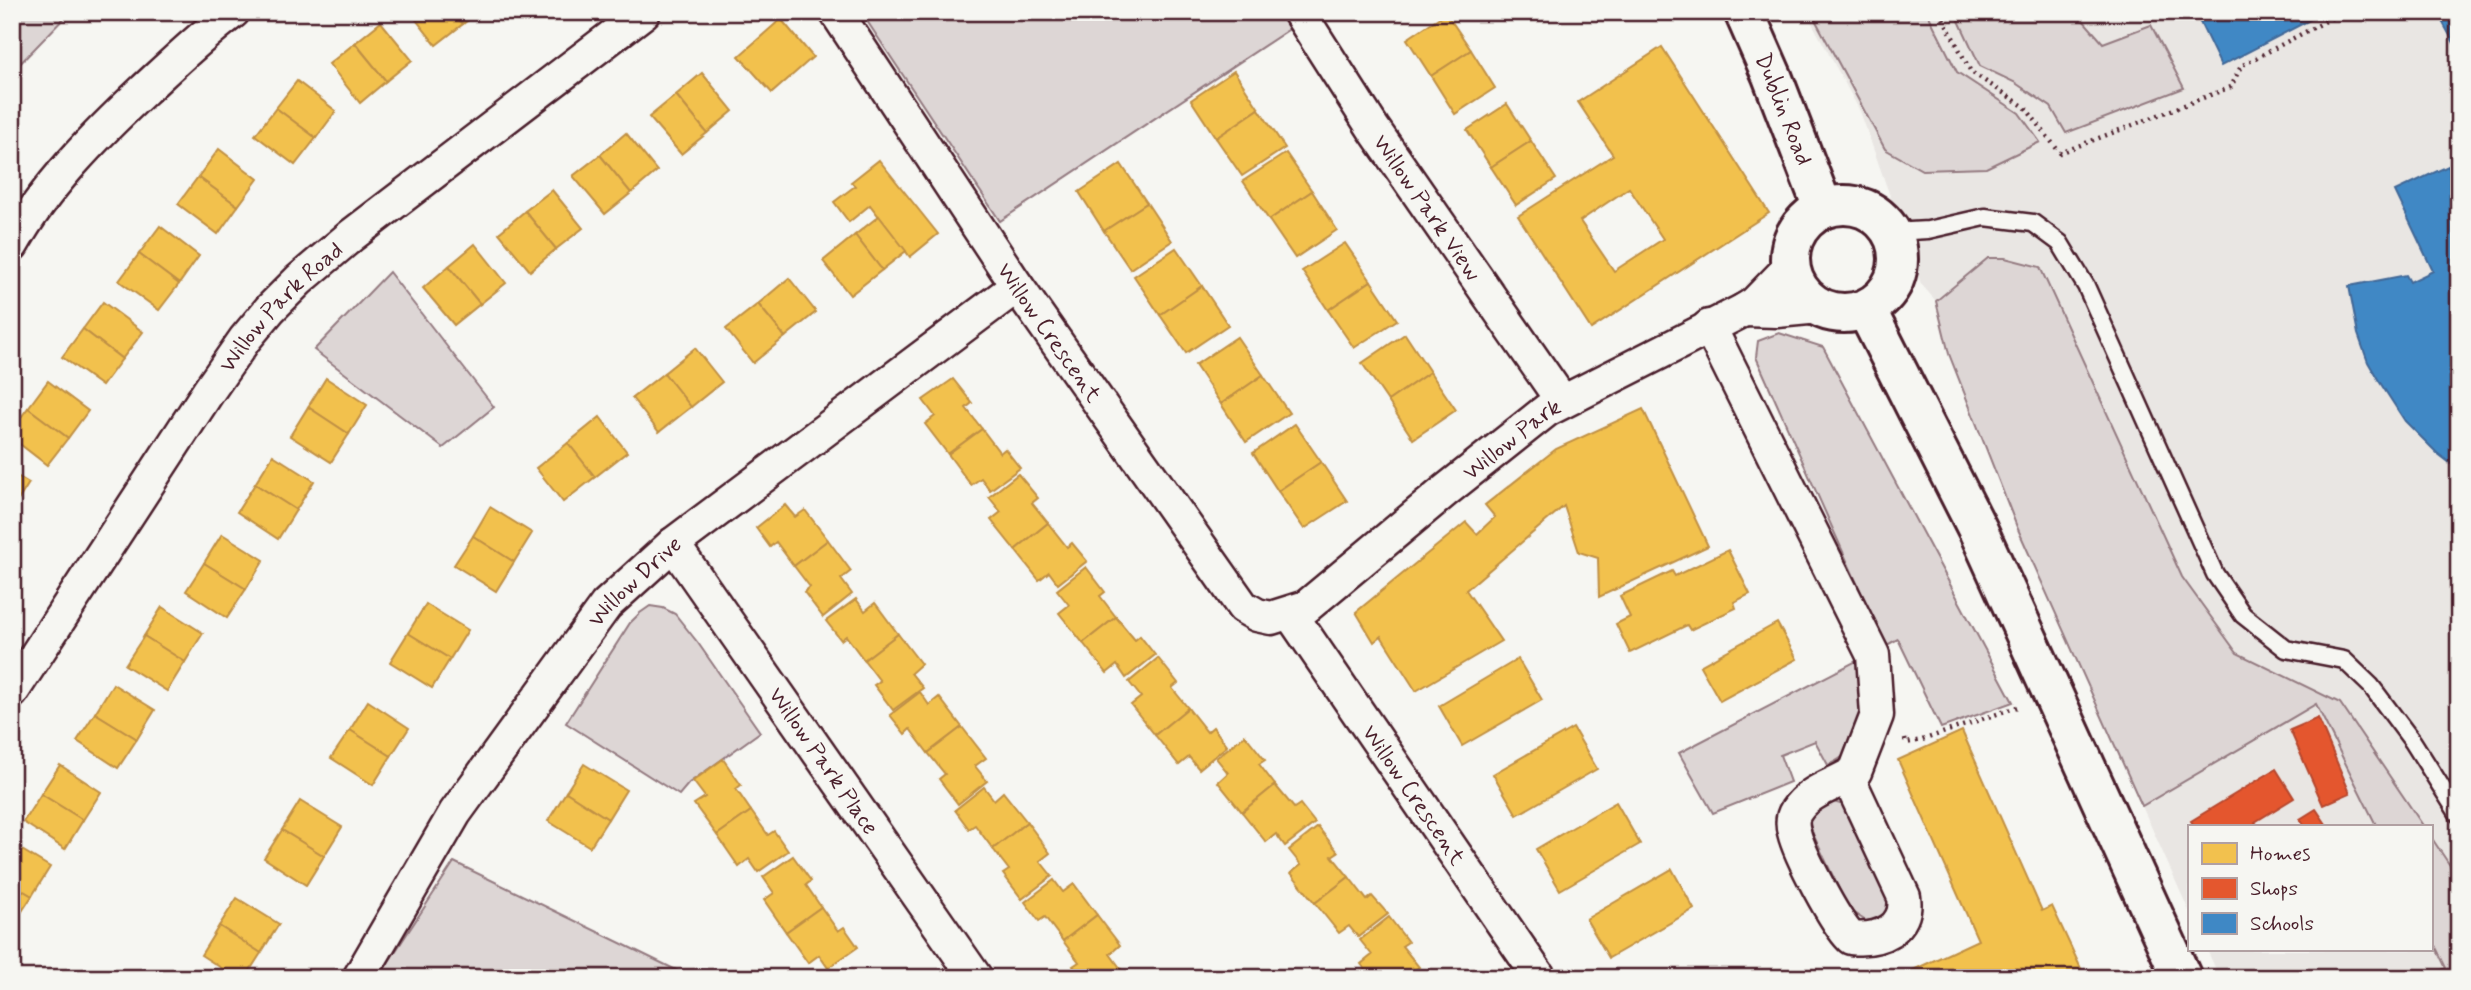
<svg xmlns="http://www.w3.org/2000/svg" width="2471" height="990" viewBox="0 0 2471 990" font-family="Mynerve,sans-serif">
<rect width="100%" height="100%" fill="#f6f6f2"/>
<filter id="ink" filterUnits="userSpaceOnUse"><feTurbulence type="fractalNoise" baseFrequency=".0143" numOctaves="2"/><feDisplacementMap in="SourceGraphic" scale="14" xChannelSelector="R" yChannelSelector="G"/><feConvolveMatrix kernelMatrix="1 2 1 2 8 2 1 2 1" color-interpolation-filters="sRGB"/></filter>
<g filter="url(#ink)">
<polygon fill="#e9e6e3" points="1806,12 2459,12 2459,978 2220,978 2207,950 2431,950 2431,827 2189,827 2189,911 2017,527 1949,354 1936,301 1921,284 1860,111"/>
<g fill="#ddd6d5" stroke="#947a80" stroke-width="2">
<polygon points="12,12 70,12 12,72"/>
<polygon points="861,12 1281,12 1291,28 1000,221"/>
<polygon points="1811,12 1927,12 1957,72 2019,113 2040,142 1986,168 1922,170 1885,149"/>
<polygon points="1955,12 2076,12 2103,43 2151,25 2184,88 2066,133 2051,107 2014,82 1980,66"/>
<polygon points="1988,258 2005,258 2040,267 2182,577 2237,653 2340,703 2424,827 2377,827 2316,704 2142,806 2017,527 1949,354 1936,301"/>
<polygon points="389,272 494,407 443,448 314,350"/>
<polygon points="1779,333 1823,347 2013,702 1941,728 1898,639 1885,646 1756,357 1758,341"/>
<polygon points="650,606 663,608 675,614 698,643 760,732 689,783 679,795 566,723 630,623 640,613"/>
<path d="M1862 658C1864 696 1872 748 1828 765L1815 741 1780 755 1790 782 1713 813 1679 753Z"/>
<path d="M1830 801 1844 805 1889 901C1886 915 1880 920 1866 921L1849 910 1810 828 1809 820 1812 810Z"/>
<polygon points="2431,837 2459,879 2459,978 2425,978 2446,968 2431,937"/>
<polygon points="454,862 674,969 692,978 378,978"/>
</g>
<g fill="#f2c14e" stroke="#c09044" stroke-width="2" fill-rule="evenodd">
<polygon points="410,12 453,12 463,24 436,45"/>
<polygon points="453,12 478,12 463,24"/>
<polygon points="1446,13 1471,50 1431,76 1407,39"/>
<polygon points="781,19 813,57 772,93 739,56"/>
<polygon points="381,22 412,60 386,81 355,43"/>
<polygon points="355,43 386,81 360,103 329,64"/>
<path d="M1662 47 1769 213 1591 329 1518 216 1613 155 1578 102ZM1629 188 1663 239 1614 271 1580 221Z"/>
<polygon points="1471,50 1495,88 1455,114 1431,76"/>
<polygon points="1234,71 1259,109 1216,138 1191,100"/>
<polygon points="702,73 733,111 707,133 676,95"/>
<polygon points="297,81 336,111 316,138 276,108"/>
<polygon points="676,95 707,133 681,154 649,117"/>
<polygon points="1507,104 1531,141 1491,167 1467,130"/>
<polygon points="276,108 316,138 295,165 255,135"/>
<polygon points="1259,109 1285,148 1242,176 1216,138"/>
<polygon points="626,133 657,171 631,193 600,155"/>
<polygon points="1531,141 1556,179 1516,205 1491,167"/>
<polygon points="219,149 258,179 238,206 198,177"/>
<polygon points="1286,153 1312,191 1269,220 1243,181"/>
<polygon points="600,155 631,193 605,214 573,176"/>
<polygon points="879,160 938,234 910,257 870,205 849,222 834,202 855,186 851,182"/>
<polygon points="1121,164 1147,203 1104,231 1079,192"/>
<polygon points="198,177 238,206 218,234 178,204"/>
<polygon points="552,190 583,228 556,249 525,211"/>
<polygon points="1312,191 1337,230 1295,258 1269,220"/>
<polygon points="1147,203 1172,241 1130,269 1104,231"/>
<polygon points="525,211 556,249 530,271 499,233"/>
<polygon points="879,216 906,251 882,270 855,235"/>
<polygon points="160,226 199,256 179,284 139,254"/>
<polygon points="855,235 882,270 850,295 823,261"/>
<polygon points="1345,243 1371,281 1328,310 1302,271"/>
<polygon points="475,244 506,283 480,304 449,266"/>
<polygon points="1176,248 1202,286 1160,315 1134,276"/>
<polygon points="139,254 179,284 159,310 119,281"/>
<polygon points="449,266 480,304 454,325 423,288"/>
<polygon points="789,278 816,312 785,337 758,304"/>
<polygon points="1371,281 1397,320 1354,348 1328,310"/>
<polygon points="1202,286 1228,325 1186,353 1160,315"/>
<polygon points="103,302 143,332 122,359 83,329"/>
<polygon points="758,304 785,337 753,363 726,329"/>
<polygon points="83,329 122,359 102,386 62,357"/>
<polygon points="1405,334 1430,372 1388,401 1362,363"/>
<polygon points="1237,337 1263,375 1221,404 1195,365"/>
<polygon points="695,348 722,382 691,407 664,373"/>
<polygon points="1430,372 1456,410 1413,439 1388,401"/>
<polygon points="664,373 691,407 659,432 632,398"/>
<polygon points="1263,375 1289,413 1246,442 1221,404"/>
<polygon points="326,378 367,405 349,434 308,407"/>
<polygon points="953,379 972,403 966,408 982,429 948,454 925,424 935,416 923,400"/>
<polygon points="48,381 88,411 68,438 28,408"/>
<polygon points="308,407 349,434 331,462 290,436"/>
<polygon points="28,408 68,438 47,465 12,438 12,429"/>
<polygon points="1643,409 1708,546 1599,597 1598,558 1579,552 1564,506 1466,590 1501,641 1416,691 1381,636 1374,642 1356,612 1466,522 1477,534 1495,517 1485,505 1556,449"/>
<polygon points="600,417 627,452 595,477 568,443"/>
<polygon points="1295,424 1321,462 1278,491 1253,453"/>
<polygon points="982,429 1000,453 1005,449 1020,468 990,490 981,478 971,485 948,454"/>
<polygon points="568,443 595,477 563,502 536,468"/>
<polygon points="273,455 314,481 296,510 255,484"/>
<polygon points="1321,462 1347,501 1304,529 1278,491"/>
<polygon points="12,473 29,483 12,510"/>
<polygon points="1018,474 1038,498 1032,503 1048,523 1015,550 991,520 1001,512 989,497"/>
<polygon points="255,484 296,510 278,539 237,512"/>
<polygon points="785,505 795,517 805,510 828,540 794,566 776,542 770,547 756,528"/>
<polygon points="490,507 532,533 514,562 473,536"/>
<polygon points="1048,523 1067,547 1072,543 1087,561 1058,584 1049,572 1039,580 1015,550"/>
<polygon points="222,534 264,560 246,589 204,563"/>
<polygon points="473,536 514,562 496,591 454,565"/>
<polygon points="828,540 851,571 841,579 852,594 823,617 804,592 810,587 794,566"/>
<polygon points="1728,550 1750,594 1734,602 1736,608 1690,630 1687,625 1630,653 1616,624 1630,617 1620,596 1672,571 1675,576"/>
<polygon points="204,563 246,589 227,618 186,591"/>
<polygon points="1086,567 1105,592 1100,596 1116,617 1083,643 1059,613 1069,605 1057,590"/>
<polygon points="856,599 865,611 875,603 898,634 864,660 846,636 841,640 826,621"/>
<polygon points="426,604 468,630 450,659 408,633"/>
<polygon points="162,607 203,633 185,662 144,636"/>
<polygon points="1116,617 1135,640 1140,636 1155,655 1126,678 1117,665 1107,673 1083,643"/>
<polygon points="1777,623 1797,659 1720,701 1700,666"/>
<polygon points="408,633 450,659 432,688 390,662"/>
<polygon points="898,634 921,664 911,673 923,688 893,710 874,685 880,681 864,660"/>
<polygon points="144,636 185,662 167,691 125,665"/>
<polygon points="1158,658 1178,683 1172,688 1188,708 1155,735 1131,705 1141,697 1129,682"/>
<polygon points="1518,659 1542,700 1462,746 1439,706"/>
<polygon points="113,684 155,710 137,739 95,713"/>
<polygon points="920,692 929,705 939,697 962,727 928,753 910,729 905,734 890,715"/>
<polygon points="368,701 409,728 391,756 350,730"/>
<polygon points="1188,708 1207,732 1213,727 1227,746 1199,769 1189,757 1179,765 1155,735"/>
<polygon points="95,713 137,739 118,768 77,741"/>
<polygon points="962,727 986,758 975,766 987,781 958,804 939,779 945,774 928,753"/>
<polygon points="1573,728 1597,769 1517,815 1493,774"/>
<polygon points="350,730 391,756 373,785 331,758"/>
<polygon points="1962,731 2042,911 2052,906 2084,975 2078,978 1896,978 1978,940 1898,760"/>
<polygon points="1245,735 1265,760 1259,764 1275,785 1242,812 1218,782 1228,773 1216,758"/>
<polygon points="723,759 741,785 736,789 751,811 717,835 694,804 705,797 693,781"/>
<polygon points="584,764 626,790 608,819 566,792"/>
<polygon points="60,765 101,792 83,820 41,794"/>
<polygon points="1275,785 1294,808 1300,804 1315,823 1285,846 1276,834 1266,842 1242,812"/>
<polygon points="984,787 994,800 1003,792 1027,822 993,849 975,825 969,829 955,810"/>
<polygon points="566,792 608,819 590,847 548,821"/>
<polygon points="41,794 83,820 65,849 23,822"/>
<polygon points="300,801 342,827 324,856 282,830"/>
<polygon points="1616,802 1640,844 1560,890 1536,849"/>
<polygon points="751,811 768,835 774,831 788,851 758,872 749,859 739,867 717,835"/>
<polygon points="1027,822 1050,853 1040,861 1052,876 1022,899 1003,874 1009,870 993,849"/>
<polygon points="1318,827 1338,852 1332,856 1349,877 1315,903 1291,873 1301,865 1289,850"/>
<polygon points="282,830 324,856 306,885 264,858"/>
<polygon points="12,844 50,867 32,896 12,884"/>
<polygon points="793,856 811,881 806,885 821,907 786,932 764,900 774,893 763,877"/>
<polygon points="1672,869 1694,909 1609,958 1586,919"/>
<polygon points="1349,877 1367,900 1372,896 1388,914 1358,937 1349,926 1339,933 1315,903"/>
<polygon points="1054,880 1063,892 1074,884 1097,915 1063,941 1045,917 1039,921 1025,902"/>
<polygon points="12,884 32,896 13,925 12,924"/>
<polygon points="237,898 279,924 261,953 219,926"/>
<polygon points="821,907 838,931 844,927 858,947 828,968 819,955 808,963 786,932"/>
<polygon points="1097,915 1120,945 1110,954 1121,969 1110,978 1082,978 1073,966 1079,962 1063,941"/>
<polygon points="1389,917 1408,942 1402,946 1419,967 1405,978 1372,978 1361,964 1372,955 1360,940"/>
<polygon points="219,926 261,953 245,978 237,978 201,955"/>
</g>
<g fill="#e4572e" stroke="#b6462d" stroke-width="2">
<polygon points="2318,718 2350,793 2323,805 2290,730"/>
<polygon points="2276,769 2294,798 2255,822 2259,827 2195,827 2191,821"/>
<polygon points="2316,809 2328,827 2305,827 2300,819"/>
</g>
<g fill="#3f88c5" stroke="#426897" stroke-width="2">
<polygon points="2195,12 2325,12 2221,66"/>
<polygon points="2437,12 2459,12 2459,52"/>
<polygon points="2448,166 2459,188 2459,470 2437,453 2405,421 2379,381 2368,362 2358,334 2349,286 2406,275 2410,282 2433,271 2395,191"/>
</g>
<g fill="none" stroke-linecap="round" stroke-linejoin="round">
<defs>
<polyline id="service" points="1892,232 1928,230 1985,217 2033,223 2060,243 2086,286 2215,574 2243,615 2286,649 2344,660 2371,686 2413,742 2459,815"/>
<g id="minor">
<path id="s1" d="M836 12 1017 286 1243 607 1257 615 1271 618 1306 607 1445 491 1547 410 1744 310 1755 303 1790 267"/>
<path id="s2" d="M1299 12 1373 128 1562 401"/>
<path d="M12 245C45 186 95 136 144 90 173 63 201 36 233 12"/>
<polyline points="1744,310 1777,311 1819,307"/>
<path d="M1709 326 1873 655 1877 715 1855 772C1836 785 1809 790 1796 811 1792 817 1792 825 1794 832 1799 854 1835 922 1851 938 1879 941 1909 929 1904 897L1848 777"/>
<path id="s3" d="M673 544 976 978"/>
<path id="s4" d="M1290 613 1540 978"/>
<path id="s5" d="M12 692 208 392 245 339 270 309 299 280 352 235 644 12"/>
<path id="s6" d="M359 978 455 813 606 605 673 544 1017 286"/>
</g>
<g id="secondary">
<path id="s7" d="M1744 12 1772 76 1823 208"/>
<circle cx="1844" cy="259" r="54"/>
<polyline points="1866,309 1978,530 2182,978"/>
</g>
</defs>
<use href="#service" stroke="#4a1f2b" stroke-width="21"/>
<use href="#minor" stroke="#4a1f2b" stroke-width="37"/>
<use href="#secondary" stroke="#4a1f2b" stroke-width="44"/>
<g stroke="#4a1f2b" stroke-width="4.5" stroke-dasharray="2 5" stroke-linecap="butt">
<polyline points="1940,12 1971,72 2025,107 2060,153 2231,87 2241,66 2343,12"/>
<polyline points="1905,739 1906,743 1922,740 2017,707"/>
</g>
<use href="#service" stroke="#f6f6f2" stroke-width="16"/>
<use href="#minor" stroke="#f6f6f2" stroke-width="32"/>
<use href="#secondary" stroke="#f6f6f2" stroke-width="38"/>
</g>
</g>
<g text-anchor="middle" stroke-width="7" stroke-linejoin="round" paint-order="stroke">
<g font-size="23" fill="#4a1f2b" stroke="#f6f6f2">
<text dy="8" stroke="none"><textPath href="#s7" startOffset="105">Dublin Road</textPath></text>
<text dy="8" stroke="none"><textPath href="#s2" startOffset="234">Willow Park View</textPath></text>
<text dy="8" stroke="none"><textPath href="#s5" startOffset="471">Willow Park Road</textPath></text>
<text dy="8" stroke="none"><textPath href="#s1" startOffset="385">Willow Crescent</textPath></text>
<text dy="8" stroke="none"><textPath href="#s1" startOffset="1054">Willow Park</textPath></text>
<text dy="8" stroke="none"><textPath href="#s6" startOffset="485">Willow Drive</textPath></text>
<text dy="8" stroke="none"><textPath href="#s3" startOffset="264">Willow Park Place</textPath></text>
<text dy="8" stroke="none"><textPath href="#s4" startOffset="220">Willow Crescent</textPath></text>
</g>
</g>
<rect width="2471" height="990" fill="none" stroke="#f6f6f2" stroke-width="42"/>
<rect x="21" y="21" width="2429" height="948" fill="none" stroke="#4a1f2b" stroke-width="2.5" filter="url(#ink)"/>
<rect x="2188" y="825" width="245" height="126" fill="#f6f6f2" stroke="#b1a0a2" stroke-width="2"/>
<rect x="2202" y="843" width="35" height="21" fill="#f2c14e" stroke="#b1a0a2" stroke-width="2"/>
<text x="2250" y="860" font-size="21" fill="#4a1f2b">Homes</text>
<rect x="2202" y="878" width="35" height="21" fill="#e4572e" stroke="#b1a0a2" stroke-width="2"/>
<text x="2250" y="895" font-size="21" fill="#4a1f2b">Shops</text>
<rect x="2202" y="913" width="35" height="21" fill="#3f88c5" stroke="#b1a0a2" stroke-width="2"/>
<text x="2250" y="930" font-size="21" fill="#4a1f2b">Schools</text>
</svg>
